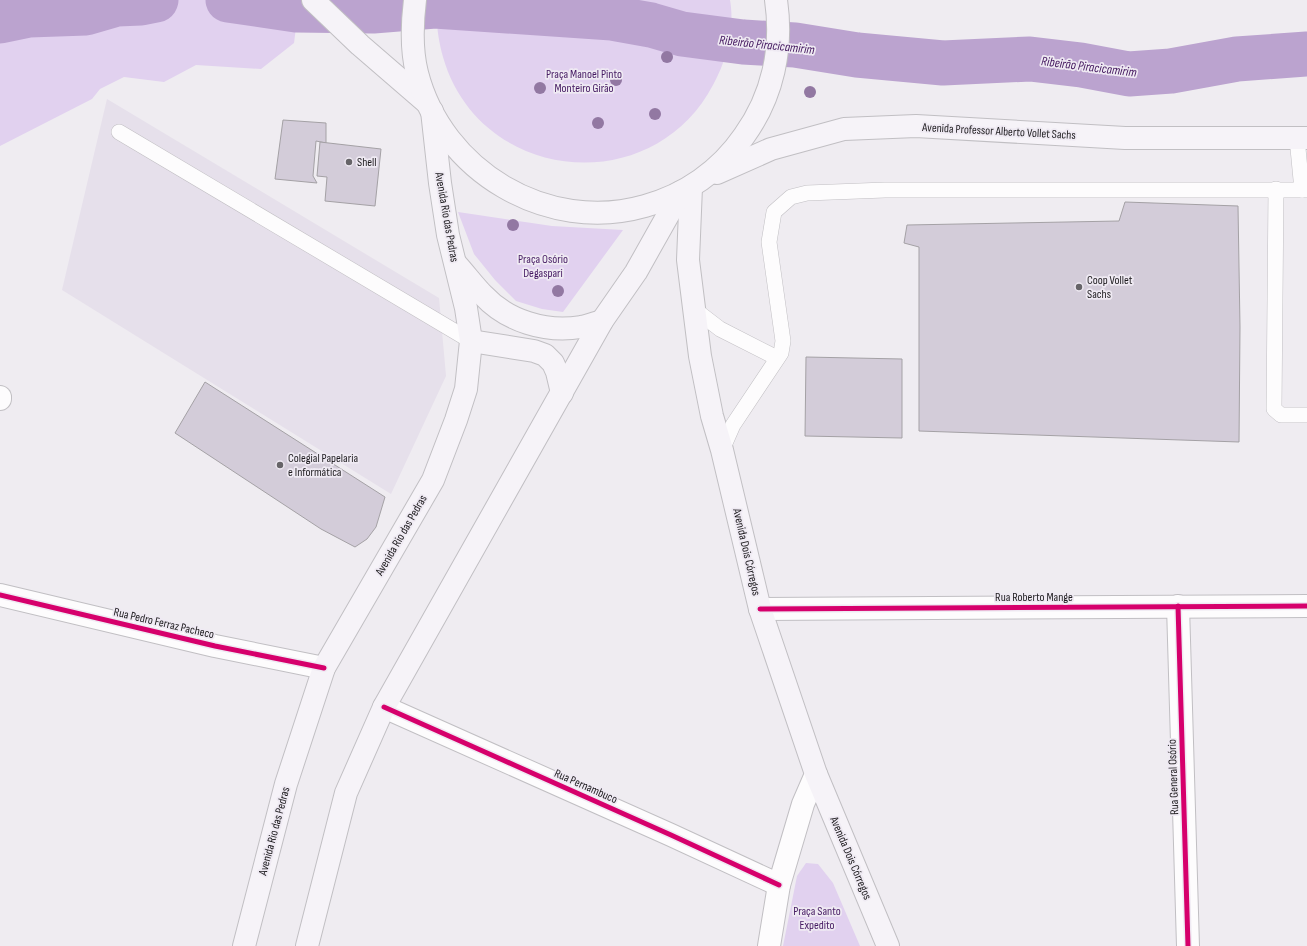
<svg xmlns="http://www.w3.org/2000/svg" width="1307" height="946" viewBox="0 0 1307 946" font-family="'Sofia Sans Condensed',sans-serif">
<rect width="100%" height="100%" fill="#efecf1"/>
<polygon fill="#e6e0eb" points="107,99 439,298 446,376 391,494 62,290"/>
<g fill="#e1d1ef">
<polygon points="0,0 295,0 299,4 294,43 261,69 196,65 164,82 124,77 100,89 92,99 0,146"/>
<path d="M438 0H730C735 28 727 60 713 85 652 201 479 183 443 57 438 39 435 19 438 0Z"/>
<polygon points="458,212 552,226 623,230 563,312 542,309 516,301 495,280 474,254"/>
<polygon points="806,863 818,864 833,883 860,946 783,946 797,876"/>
</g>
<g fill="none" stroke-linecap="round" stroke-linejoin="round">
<g stroke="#bba3cf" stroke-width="45">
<polyline points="228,0 296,10 373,11 435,6 612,18 651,25 682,34 743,42 795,45 857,55 943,63 1030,59 1081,65 1129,74 1171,71 1237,59 1307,54"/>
<polyline points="0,21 29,15 86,13 117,4 141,3 156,0"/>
</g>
</g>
<g fill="#d3ccd9" stroke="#a4a1a5">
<polygon points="283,120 326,123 326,143 316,141 313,176 317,183 275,179"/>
<polygon points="320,142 381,149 375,206 325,201 327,177 317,176"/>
<polygon points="1125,202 1238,206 1240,327 1239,442 919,431 919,247 904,243 907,225 1119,221"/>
<polygon points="806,357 902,359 902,438 805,436"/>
<polygon points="205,382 385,497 376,527 367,539 355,547 321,529 175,433"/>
</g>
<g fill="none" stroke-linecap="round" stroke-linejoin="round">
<defs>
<g id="lane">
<polyline points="119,132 471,341"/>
<polyline points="1297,138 1302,190"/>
<polyline points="1276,189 1274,409 1281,415 1307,415"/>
<polyline points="694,309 720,329 777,358"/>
<polyline points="722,450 733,425 781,353 783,341 769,242 774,212 791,197 807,193 885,190 1307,190"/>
</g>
<g id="street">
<polyline points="0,399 0,397"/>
<polyline points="0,595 215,646 324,668"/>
<polyline points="1178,606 1188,946"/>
<polyline points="760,609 1307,606"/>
<polyline points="384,707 671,835 779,885"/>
<polyline points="769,946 779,885 803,804 816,774"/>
</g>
<g id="secondary">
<polyline points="313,0 360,45 426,102"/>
<path d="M415 0C412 24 411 49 417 73 442 171 547 234 645 206 685 195 720 171 744 136 773 96 783 48 776 0"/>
<polyline points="717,173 771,149 844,129 916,126 1125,138 1307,138"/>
<polyline points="691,187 688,260 700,356 712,416 722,450 760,609 816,774 888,946"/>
<path d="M457 265C466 275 474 286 483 295 507 321 546 333 581 327 588 326 595 323 602 321"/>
<polyline points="471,341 534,351 545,355 553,363 557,372 562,393"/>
<polyline points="244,946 286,784 324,668 433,480 456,420 466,389 471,341 466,308 448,235 440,183 432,111"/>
<polyline points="307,946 346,793 384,707 602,321 636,272 681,192"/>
</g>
</defs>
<use href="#lane" stroke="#c1bfc3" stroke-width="16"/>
<use href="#street" stroke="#c1bfc3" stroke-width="24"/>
<use href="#secondary" stroke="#c1bfc3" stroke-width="24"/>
<use href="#lane" stroke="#fdfcfd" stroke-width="15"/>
<use href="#street" stroke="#fdfcfd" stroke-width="22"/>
<use href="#secondary" stroke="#f6f3f8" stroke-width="22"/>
<defs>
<g id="cycleway">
<polyline points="0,595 215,646 324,668"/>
<polyline points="1178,606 1188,946"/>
<polyline points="760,609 1307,606"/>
<polyline points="384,707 671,835 779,885"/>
</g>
</defs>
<use href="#cycleway" stroke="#efeaf3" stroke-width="8"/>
<use href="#cycleway" stroke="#d6006c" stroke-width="5"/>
</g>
<g fill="#9278a2">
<circle cx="667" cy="57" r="6"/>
<circle cx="616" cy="80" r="6"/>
<circle cx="540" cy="88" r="6"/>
<circle cx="810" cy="92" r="6"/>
<circle cx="655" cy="114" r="6"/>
<circle cx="598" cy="123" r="6"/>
<circle cx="513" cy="225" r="6"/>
<circle cx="558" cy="291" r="6"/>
</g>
<g fill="#666468" stroke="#efeaf3" stroke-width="1.5">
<circle cx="349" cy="162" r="4"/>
<circle cx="1079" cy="287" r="4"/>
<circle cx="280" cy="465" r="4"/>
</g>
<g text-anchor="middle" stroke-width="3.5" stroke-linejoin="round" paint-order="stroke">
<g font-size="12" fill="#451a62" stroke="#efeaf3">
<text x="584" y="78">Praça Manoel Pinto<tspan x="584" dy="14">Monteiro Girão</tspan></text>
<text x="543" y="263">Praça Osório<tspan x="543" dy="14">Degaspari</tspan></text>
<text x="817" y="915">Praça Santo<tspan x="817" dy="14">Expedito</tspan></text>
</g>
<g font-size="12" fill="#1d1b1e" stroke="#efeaf3">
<text transform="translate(999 131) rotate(3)" y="4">Avenida Professor Alberto Vollet Sachs</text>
<text transform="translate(447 217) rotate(80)" y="4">Avenida Rio das Pedras</text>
<text transform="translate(401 535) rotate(-60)" y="4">Avenida Rio das Pedras</text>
<text transform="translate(747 552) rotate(77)" y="4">Avenida Dois Córregos</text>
<text x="1034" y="601">Rua Roberto Mange</text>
<text transform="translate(164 623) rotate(13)" y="4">Rua Pedro Ferraz Pacheco</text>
<text transform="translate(1173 777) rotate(-92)" y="4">Rua General Osório</text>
<text transform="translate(586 786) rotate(24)" y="4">Rua Pernambuco</text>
<text transform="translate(274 831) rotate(-75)" y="4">Avenida Rio das Pedras</text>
<text transform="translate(851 858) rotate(67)" y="4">Avenida Dois Córregos</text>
</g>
<g font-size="12" fill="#1d1b1e" stroke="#efeaf3" text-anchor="start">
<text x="357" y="166">Shell</text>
<text x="1087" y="284">Coop Vollet<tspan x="1087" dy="14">Sachs</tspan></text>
<text x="288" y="462">Colegial Papelaria<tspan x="288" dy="14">e Informática</tspan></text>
</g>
<g font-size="13" font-style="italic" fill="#40145c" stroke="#efeaf3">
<text transform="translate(767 44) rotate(6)" y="5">Ribeirão Piracicamirim</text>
<text transform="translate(1089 66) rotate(7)" y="5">Ribeirão Piracicamirim</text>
</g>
</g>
</svg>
